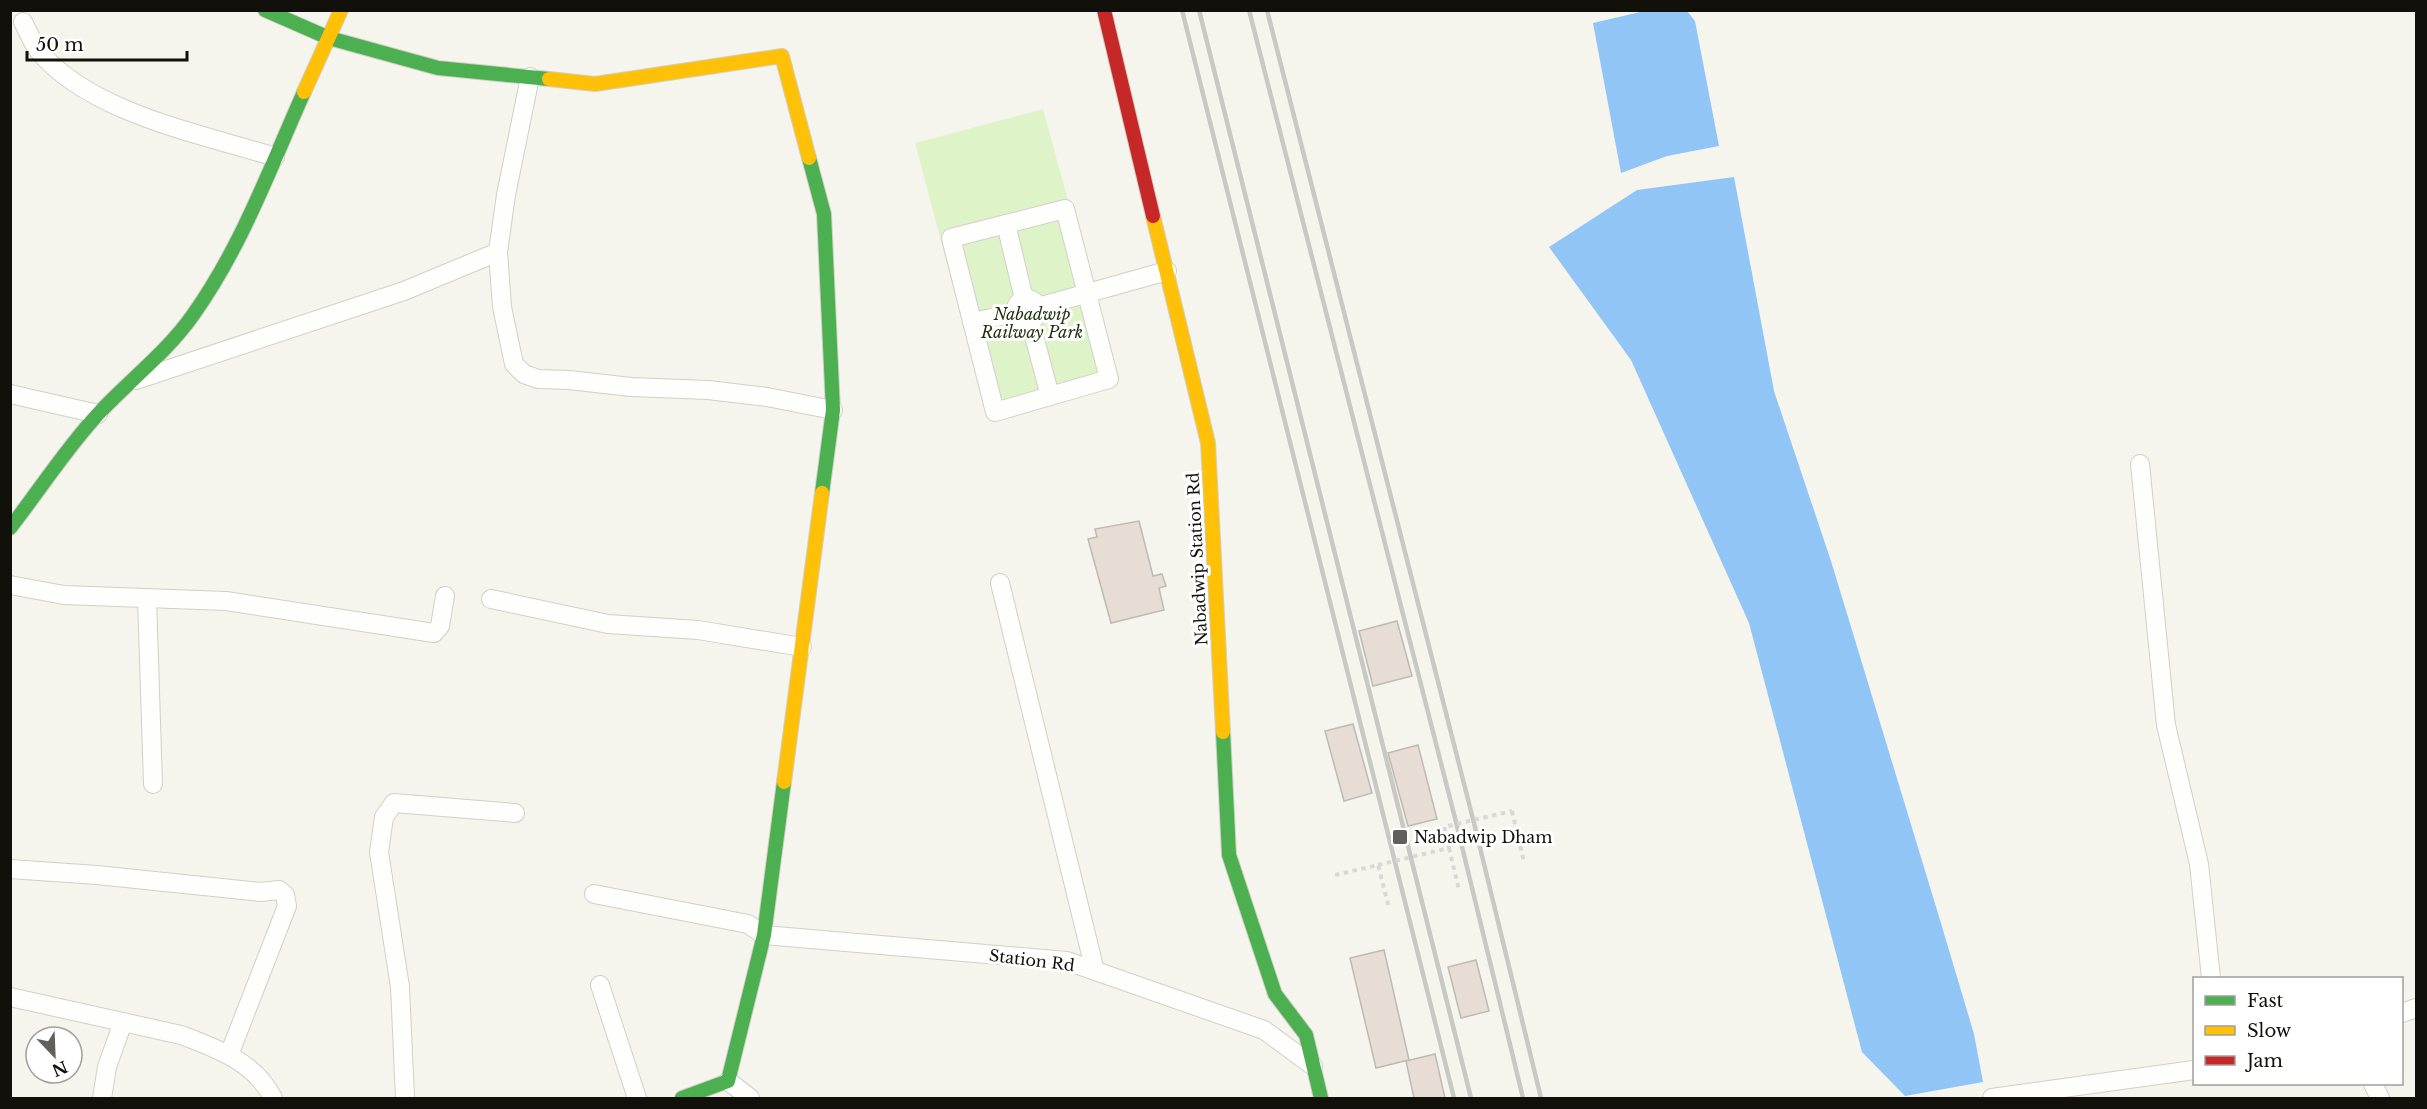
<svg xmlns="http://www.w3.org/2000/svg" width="2427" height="1109" viewBox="0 0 2427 1109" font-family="'Libre Baskerville',serif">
<rect width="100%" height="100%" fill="#f6f5ed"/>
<polygon fill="#dff3c9" points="1043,109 1118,383 988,420 915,143"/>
<g fill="#90c5f5">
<polygon points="1649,10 1687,11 1695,21 1719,146 1667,156 1621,173 1593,23"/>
<polygon points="1734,177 1774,391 1831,561 1940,920 1974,1034 1983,1082 1905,1096 1862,1052 1749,623 1631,360 1549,247 1637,190"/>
</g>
<g fill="#e8ddd4" stroke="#bdbab5" stroke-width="1.5">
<polygon points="1139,521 1153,576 1162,574 1166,586 1159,588 1164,610 1111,623 1088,539 1097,537 1095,529"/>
<polygon points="1397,621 1412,676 1373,686 1359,631"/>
<polygon points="1353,724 1372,793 1344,801 1325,731"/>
<polygon points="1418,745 1437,819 1408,826 1388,753"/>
<polygon points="1384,950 1409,1060 1376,1068 1350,958"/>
<polygon points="1476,960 1489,1011 1461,1018 1448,967"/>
<polygon points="1435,1054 1445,1098 1414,1098 1406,1061"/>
</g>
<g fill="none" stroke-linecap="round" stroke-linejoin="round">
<defs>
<g id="street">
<path d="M23 22C28 31 32 42 38 50 89 113 202 134 275 157"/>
<polyline points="530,77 506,195 498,252 502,307 514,364 524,374 538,379 569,380 631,387 708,390 767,397 833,410"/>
<polygon points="1065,209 1109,379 995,412 951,238"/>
<polyline points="1006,224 1024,299"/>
<circle cx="1027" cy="310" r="11"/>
<polyline points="1038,307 1167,271"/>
<polyline points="1030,321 1050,396"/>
<polyline points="972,322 1016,313"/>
<polyline points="136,380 404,291 498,252"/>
<polyline points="10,394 98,414"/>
<polyline points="2140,464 2166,725 2199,864 2211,978"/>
<polyline points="1000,583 1095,971"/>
<polyline points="10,585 64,595 226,601 434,633 440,626 445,596"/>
<polyline points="147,598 153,784"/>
<polyline points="491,599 608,624 698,630 802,647"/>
<polyline points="10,869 97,875 261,892 279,890 285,895 287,906 229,1055"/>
<polyline points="594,894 748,924 764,935 1067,961 1264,1030 1313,1066"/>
<polyline points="600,985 637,1098"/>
<path d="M10 997 181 1035C216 1048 255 1062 273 1098"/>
<polyline points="2402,1013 2416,1008"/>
<polyline points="728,1081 750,1098"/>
<polyline points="2373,1084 2380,1098"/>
<polyline points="102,1098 107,1067 123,1022"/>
<polyline points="405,1098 400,987 379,852 384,817 394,803 515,813"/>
<polyline points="1992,1098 2194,1070"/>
</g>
<g id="fast">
<polyline points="265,10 329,38 438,68 549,79"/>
<polyline points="809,158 824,214 833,410 822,493"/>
<path d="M10 528C39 491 67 447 99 413 130 380 167 352 193 315 242 246 270 168 304 92"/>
<polyline points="1223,732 1229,855 1275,994 1306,1035 1321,1098"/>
<polyline points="682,1098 728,1081 764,935 784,782"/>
</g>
<g id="slow">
<polyline points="549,79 595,84 782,56 809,158"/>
<polyline points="304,92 341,10"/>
<polyline points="1153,216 1208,443 1223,732"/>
<polyline points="784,782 822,493"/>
</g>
<polyline id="jam" points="1104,10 1153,216"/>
</defs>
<use href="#street" stroke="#d0cfc9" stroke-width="20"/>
<use href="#fast" stroke="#d0cfc9" stroke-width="16"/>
<use href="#slow" stroke="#d0cfc9" stroke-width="16"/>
<use href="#jam" stroke="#d0cfc9" stroke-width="16"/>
<g stroke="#d8d8d6" stroke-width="4" stroke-dasharray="4.5 4.5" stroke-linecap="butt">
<polyline points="1512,811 1524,862"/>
<polyline points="1449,848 1459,890"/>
<polyline points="1335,875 1378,865 1389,908"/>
</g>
<use href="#street" stroke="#fefefc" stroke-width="18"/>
<use href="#fast" stroke="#4caf50" stroke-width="14"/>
<use href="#slow" stroke="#ffc107" stroke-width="14"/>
<use href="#jam" stroke="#c62828" stroke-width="14"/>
<g stroke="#c8c8c5" stroke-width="4.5">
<polyline points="1182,10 1454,1098"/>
<polyline points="1199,10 1471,1098"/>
<polyline points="1249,10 1457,826 1523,1098"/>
<polyline points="1267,10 1474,823 1541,1098"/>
</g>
<polyline stroke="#d8d8d6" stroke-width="4" stroke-dasharray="4.5 4.5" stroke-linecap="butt" points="1378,865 1449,848 1444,827 1512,811"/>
</g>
<rect fill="#61605a" stroke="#fff" stroke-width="2" x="1392" y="829" width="16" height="16" rx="3"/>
<g text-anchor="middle" stroke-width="6" stroke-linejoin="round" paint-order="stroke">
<g font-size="16" font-style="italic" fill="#1f310b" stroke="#fff">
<text x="1032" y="320">Nabadwip<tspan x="1032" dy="18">Railway Park</tspan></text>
</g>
<g font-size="16" fill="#11100b" stroke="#fff">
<text transform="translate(1197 559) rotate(-93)" y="6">Nabadwip Station Rd</text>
<text transform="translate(1032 960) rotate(7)" y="6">Station Rd</text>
</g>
<g font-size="16" fill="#11100b" stroke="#fff" text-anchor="start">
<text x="1414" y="843">Nabadwip Dham</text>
</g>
</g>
<rect width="2427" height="1109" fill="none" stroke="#11100b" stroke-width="24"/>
<rect x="2193" y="977" width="210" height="108" fill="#ffffff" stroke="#a09f9d" stroke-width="1.5"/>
<rect x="2205" y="996" width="30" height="9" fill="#4caf50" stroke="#a09f9d" stroke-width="1.5"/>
<text x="2247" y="1007" font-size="18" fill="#11100b">Fast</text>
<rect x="2205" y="1026" width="30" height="9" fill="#ffc107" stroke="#a09f9d" stroke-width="1.5"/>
<text x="2247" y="1037" font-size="18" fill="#11100b">Slow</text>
<rect x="2205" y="1056" width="30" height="9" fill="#c62828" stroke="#a09f9d" stroke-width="1.5"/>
<text x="2247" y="1067" font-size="18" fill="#11100b">Jam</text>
<g transform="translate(54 1055) rotate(157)"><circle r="28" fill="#ffffff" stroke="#a09f9d" stroke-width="1.5"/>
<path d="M0-4.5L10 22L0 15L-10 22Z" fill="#61605a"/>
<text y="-9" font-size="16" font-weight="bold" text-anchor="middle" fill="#11100b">N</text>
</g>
<path d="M27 51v9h160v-9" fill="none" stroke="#11100b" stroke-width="3"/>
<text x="36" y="51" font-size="18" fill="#11100b" stroke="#ffffff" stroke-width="4.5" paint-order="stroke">50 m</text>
</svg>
